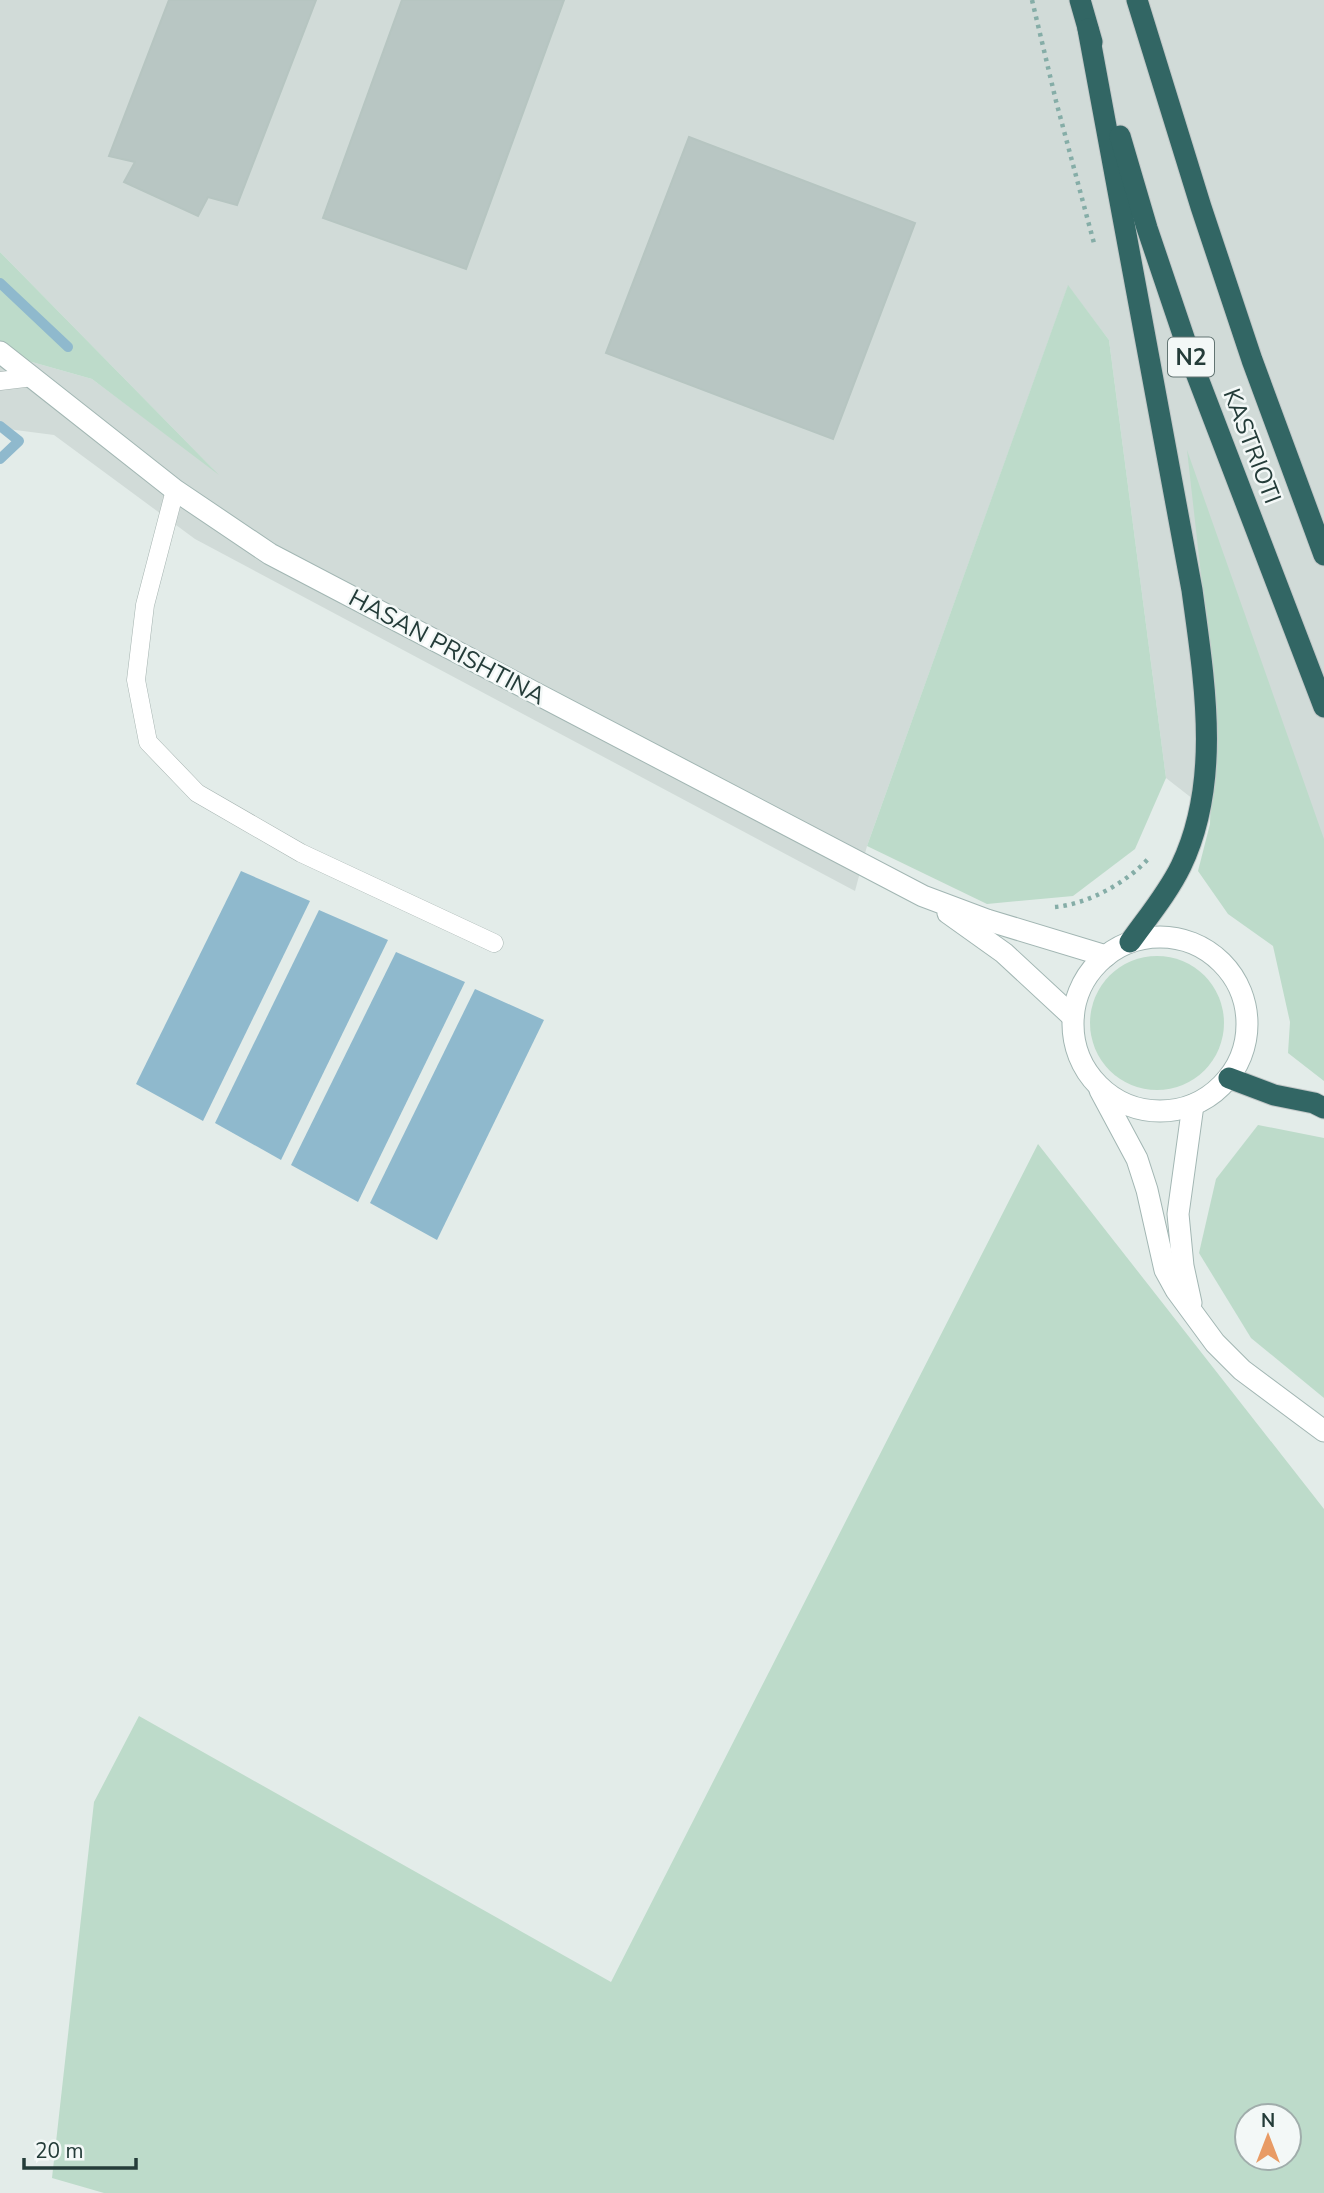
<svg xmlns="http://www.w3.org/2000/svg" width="1324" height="2193" viewBox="0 0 1324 2193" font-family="'Nunito Sans',sans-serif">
<rect width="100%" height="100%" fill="#e3ece9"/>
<polygon fill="#d1dbd8" points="0,0 1324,0 1324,901 1166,778 1109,340 1068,286 867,846 855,891 195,539 54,435 0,428 0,353 92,379 214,470 0,252"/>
<g fill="#bddbca" fill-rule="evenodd">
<polygon points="0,252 219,475 92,379 0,353"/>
<polygon points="1068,285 1109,340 1166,778 1135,849 1073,896 987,904 867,846"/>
<polygon points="1187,450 1324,839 1324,1081 1288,1053 1290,1022 1273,946 1228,914 1198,871 1210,824 1214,690"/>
<circle cx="1157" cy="1023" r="67"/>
<polygon points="1258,1125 1324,1138 1324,1398 1251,1338 1199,1253 1216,1179"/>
<path d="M1038 1144 1324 1509V2193H104L52 2178 94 1802 139 1716 611 1982ZM1247 2116H1289V2158H1247Z"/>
</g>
<g fill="#8fb9cd">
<polygon points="241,871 310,901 203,1121 136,1084"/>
<polygon points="319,910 388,940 281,1160 215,1123"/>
<polygon points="396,952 465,982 358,1202 291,1165"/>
<polygon points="475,989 544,1020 437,1240 370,1203"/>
</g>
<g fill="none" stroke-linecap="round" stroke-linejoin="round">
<g stroke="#8fb9cd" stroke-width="10">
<polyline points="0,283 68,347"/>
<polyline points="0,426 19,441 0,459"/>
</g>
</g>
<g fill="#b8c6c3" stroke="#b6c5c1" stroke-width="2">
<polygon points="169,0 316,0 237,205 208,197 198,216 124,182 135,162 109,156"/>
<polygon points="402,0 564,0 466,269 323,218"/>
<polygon points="689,137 915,223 833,439 606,353"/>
</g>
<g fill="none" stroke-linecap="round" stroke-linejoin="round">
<defs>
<g id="lane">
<polyline points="0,381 33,377"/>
<polyline points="175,490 145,605 136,680 148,742 197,793 301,853 494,943"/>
</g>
<g id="secondary">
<polyline points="0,352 175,490 270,554 923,896 987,920 1106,956"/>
<polyline points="948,913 1004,953 1073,1017"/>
<circle cx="1160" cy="1024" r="87"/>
<polyline points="1100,1090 1137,1159 1147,1190 1165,1270 1176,1290 1215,1343 1242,1370 1324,1431"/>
<polyline points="1191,1303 1183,1266 1178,1214 1193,1105"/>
</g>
<g id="highway">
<polyline points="1080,0 1092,42"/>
<polyline points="1137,0 1201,207 1252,360 1324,555"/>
<path d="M1088 29 1192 590C1204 679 1222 781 1181 866 1168 893 1147 918 1130 942"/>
<polyline points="1120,136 1147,228 1196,373 1324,707"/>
<polyline points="1229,1078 1274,1095 1314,1103 1324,1108"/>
</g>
</defs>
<use href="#lane" stroke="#a6b4b1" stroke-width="19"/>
<use href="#secondary" stroke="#a2b6b3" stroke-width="23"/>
<use href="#highway" stroke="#c2c8c8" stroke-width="23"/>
<g stroke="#85ada7" stroke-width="4.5" stroke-dasharray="3.5 5" stroke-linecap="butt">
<polyline points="1032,0 1056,101 1095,247"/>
<path d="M1055 907C1088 904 1126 883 1148 859"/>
</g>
<use href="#lane" stroke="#fff" stroke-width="18"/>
<use href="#secondary" stroke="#fff" stroke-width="21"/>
<use href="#highway" stroke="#326664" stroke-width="21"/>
</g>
<g text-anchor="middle" stroke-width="5" stroke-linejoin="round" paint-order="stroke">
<rect fill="#f3f8f7" stroke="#627472" stroke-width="2" x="1168" y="337.5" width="46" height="39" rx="5"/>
<g font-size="23" font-weight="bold" fill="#243c39">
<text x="1191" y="365">N2</text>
</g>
<g font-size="24" fill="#243c39" stroke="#f3f8f7">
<text transform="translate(1252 446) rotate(69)" y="8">KASTRIOTI</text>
<text transform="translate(447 647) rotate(28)" y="8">HASAN PRISHTINA</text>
</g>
</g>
<g transform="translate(1268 2137)"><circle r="33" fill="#f3f8f7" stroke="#a0adab" stroke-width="2"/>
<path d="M0-5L12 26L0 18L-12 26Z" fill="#e89b65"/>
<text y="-10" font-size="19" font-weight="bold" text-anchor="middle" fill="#243c39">N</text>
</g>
<path d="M24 2158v10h112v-10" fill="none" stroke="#243c39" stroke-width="3.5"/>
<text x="35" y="2158" font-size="21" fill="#243c39" stroke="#f3f8f7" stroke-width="5" paint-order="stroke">20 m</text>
</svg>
